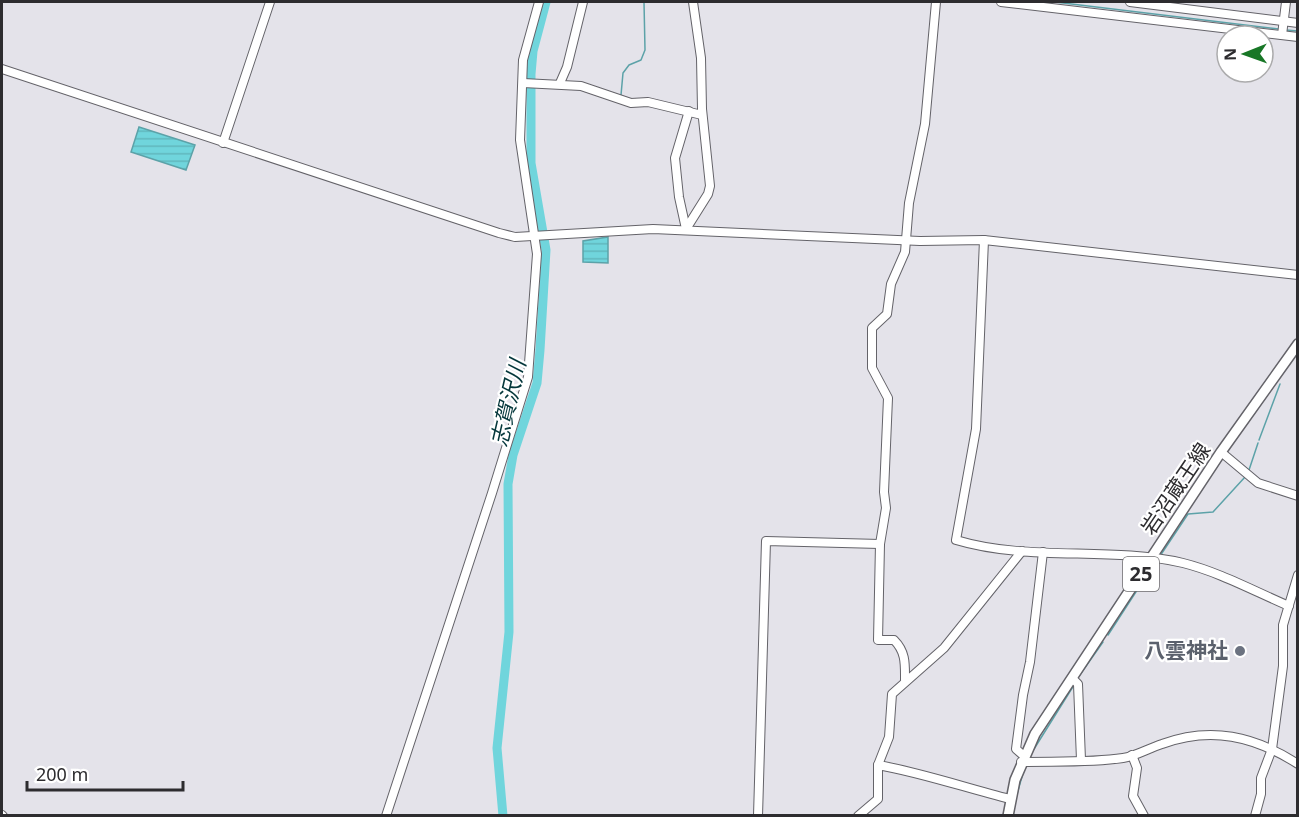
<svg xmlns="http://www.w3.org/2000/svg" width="1299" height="817" viewBox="0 0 1299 817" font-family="'Noto Sans','Noto Sans JP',sans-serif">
<defs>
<pattern id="water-rules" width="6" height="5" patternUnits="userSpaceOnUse" patternTransform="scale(1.5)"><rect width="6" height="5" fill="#70d5dc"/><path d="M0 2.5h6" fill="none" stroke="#61b7bd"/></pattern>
</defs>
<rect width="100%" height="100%" fill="#e4e3ea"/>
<g fill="url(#water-rules)" stroke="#5ca2a8" stroke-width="1.5">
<polygon points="139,127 195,145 186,170 131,152"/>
<polygon points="608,237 608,263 583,262 583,241"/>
</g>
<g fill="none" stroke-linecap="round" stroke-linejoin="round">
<g stroke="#5ca2a8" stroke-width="1.5">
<polyline points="1055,2 1279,29"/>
<polyline points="1286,30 1298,31"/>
<polyline points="621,95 623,73 629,65 641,60 645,50 644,2"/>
<polyline points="1259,440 1280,384"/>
<polyline points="1249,470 1258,443"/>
<polyline points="1160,556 1188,514 1213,512 1245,477"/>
<polyline points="1108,635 1154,564"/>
<polyline points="1079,676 1103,642"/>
<polyline points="1034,749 1074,685"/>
<polyline points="1017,794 1023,773"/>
<polyline points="1013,816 1014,808"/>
</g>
<polyline stroke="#70d5dc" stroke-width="9" points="503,816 497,748 509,632 508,484 513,455 537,383 540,350 546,250 531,163 531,74 533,51 546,2"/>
<defs>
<g id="minor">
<polyline points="1001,2 1298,37"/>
<polyline points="1130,2 1298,23"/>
<polyline points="1282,35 1286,2"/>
<polyline points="2,69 499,233 515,237 653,229 920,241 984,240 1298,275"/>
<polyline points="523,83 581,86 631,103 648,102 702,115"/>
<polyline points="560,83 567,67 583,2"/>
<polyline points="223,143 270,2"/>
<polyline points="686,229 708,194 710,186 702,109 701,58 693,2"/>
<polyline points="686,229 679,197 675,158 689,111"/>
<path d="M984 240 976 429 956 540C1029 562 1109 546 1183 563 1219 572 1254 591 1289 606"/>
<polyline points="1221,452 1258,483 1298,496"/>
<polyline points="1072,678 1078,684 1081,760"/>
<path d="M905 680C905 664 906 652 894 640H878L880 544 886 508 884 492 888 398 872 368V328L887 314 891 284 905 252 909 203 925 124 936 2"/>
<polyline points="1132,755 1137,768 1133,796 1144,816"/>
<polyline points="1024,756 1016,749 1023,695 1030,662 1043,552"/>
<path d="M1021 762C1054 761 1090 763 1123 758 1136 756 1149 748 1162 744 1211 726 1254 736 1298 764"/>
<path d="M878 765C923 773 966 788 1010 799"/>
<polyline points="2,815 3,816"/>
<polyline points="386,816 492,493 528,377 537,254 520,140 523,60 539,2"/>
<polyline points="758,816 766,541 880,544"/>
<polyline points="858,816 878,799 878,765 889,737 892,694 944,648 1022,551"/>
<polyline points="1255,816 1261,794 1261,778 1272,749 1283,666 1283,625 1298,575"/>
</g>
<polyline id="major" points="1008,816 1015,780 1035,734 1221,452 1298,344"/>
</defs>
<use href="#minor" stroke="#646369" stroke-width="10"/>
<use href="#major" stroke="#646369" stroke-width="12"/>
<use href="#minor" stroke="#fff" stroke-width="8"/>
<use href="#major" stroke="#fff" stroke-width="9"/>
</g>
<circle fill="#6b7280" stroke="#fff" stroke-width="2" cx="1240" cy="651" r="6"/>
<g text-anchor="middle" stroke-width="4.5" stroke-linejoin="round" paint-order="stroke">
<rect fill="#fff" stroke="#6c6b6d" stroke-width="1.5" x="1123" y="557" width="36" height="34" rx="4.5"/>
<g font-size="20" font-weight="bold" fill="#2d2c2f">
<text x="1141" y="581">25</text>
</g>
<g font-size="21" fill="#2d2c2f" stroke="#fff">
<text transform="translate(1176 489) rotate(-56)" y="7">岩沼蔵王線</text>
</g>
<g font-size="21" font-weight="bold" fill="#5b616d" stroke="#fff" text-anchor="end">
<text x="1228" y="658">八雲神社</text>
</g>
<g font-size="22" font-style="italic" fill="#04373b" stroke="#fff">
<text transform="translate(508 403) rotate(-77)" y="8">志賀沢川</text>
</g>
</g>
<rect width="1299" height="817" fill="none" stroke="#2d2c2f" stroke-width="6"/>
<g transform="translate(1245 54) rotate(269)"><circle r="28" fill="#ffffff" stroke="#ababac" stroke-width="1.5"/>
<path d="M0-4.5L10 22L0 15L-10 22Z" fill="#187726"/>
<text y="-9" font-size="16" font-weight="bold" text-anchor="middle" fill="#2d2c2f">N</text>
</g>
<path d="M27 781v9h156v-9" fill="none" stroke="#2d2c2f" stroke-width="3"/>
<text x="36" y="781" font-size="18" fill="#2d2c2f" stroke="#ffffff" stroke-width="4.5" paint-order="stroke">200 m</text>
</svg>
